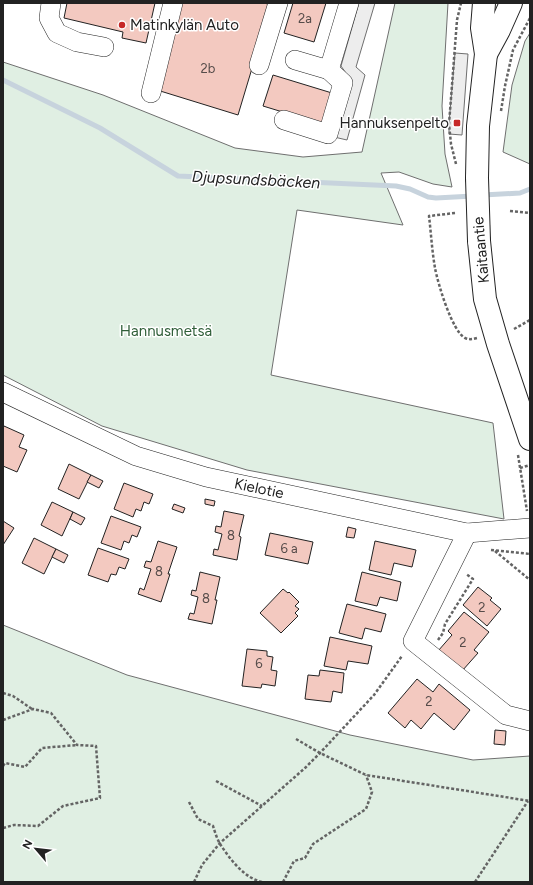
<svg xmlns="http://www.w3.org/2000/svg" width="533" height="885" viewBox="0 0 533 885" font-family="Figtree,sans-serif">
<rect width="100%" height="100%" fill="#fff"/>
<g fill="#e0efe3" stroke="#6f6f6f">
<polygon points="395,3 448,3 442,106 445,154 452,187 433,184 399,172 381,173 403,225 297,210 271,375 493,423 504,519 247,470 102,426 3,375 3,62 103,95 235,148 303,157 362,152"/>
<polygon points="530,33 530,164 503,152 512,85 525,41"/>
<polygon points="3,625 127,675 350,735 473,760 530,756 530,882 3,882"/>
</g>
<g fill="#ededed" stroke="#6f6f6f">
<polygon points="359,3 375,3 356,67 365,75 347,140 334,137 350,79 341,66"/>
<polygon points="455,53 468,54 462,135 449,134 449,123"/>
</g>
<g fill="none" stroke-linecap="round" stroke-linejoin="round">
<g stroke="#c7d3dd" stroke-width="5">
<polyline points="3,80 100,128 178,176 396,186 410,189 428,197 436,198 473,196"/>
<polyline points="483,195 520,193 530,189"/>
</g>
</g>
<g fill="#f3c9c0" stroke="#222">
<polygon points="67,3 155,3 146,43 122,38 123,32 64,18"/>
<polygon points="179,3 264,3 271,5 238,115 157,90"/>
<polygon points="293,3 326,3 314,42 284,33"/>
<polygon points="273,75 332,93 322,124 263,106"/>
<polygon points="4,426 24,435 19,447 27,450 17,472 3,466 3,429"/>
<polygon points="69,464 91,475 79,499 58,489"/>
<polygon points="91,475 103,481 99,488 87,482"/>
<polygon points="124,483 153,494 149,504 144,502 141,511 136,509 133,517 114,509"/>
<polygon points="205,499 215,501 214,506 205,504"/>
<polygon points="52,502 73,512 62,536 41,525"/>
<polygon points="174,504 185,508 183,513 172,509"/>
<polygon points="224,511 244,515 239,536 241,537 237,560 213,555 214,549 218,550 222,534 215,532 216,526 221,527"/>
<polygon points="73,512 85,518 81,525 70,519"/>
<polygon points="111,516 141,527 137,537 132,535 129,543 124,541 121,550 101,543"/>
<polygon points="3,521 14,528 3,545"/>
<polygon points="348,527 356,529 354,538 346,537"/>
<polygon points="270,533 313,542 308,564 265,555"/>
<polygon points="34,538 56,549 44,574 22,563"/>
<polygon points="158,541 177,547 168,574 170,574 161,602 138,594 140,588 144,590 151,569 144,567 146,561 151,562"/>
<polygon points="375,541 416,550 412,567 394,563 391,575 369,570"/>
<polygon points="98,548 129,559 125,569 119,567 116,575 111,574 108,582 88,575"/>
<polygon points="56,549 68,555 64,563 52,557"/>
<polygon points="200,572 220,577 215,600 217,600 212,624 188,619 190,613 194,614 198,597 191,595 192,590 196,591"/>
<polygon points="362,572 401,582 397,601 380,597 377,606 355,601"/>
<polygon points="478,587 492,598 490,600 501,609 487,626 463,605"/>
<polygon points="283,589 288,593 289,592 299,602 295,606 299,609 295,613 298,616 281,633 260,613"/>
<polygon points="347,604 386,614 381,632 365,628 362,639 339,633"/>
<polygon points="464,612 489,632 474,650 478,653 462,671 438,651 452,635 448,631"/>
<polygon points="330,637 372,646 368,664 348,661 346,670 324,666"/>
<polygon points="247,649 267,651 267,656 273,657 271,670 277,671 275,686 262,684 261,688 242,686"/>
<polygon points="320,670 344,673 342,693 333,691 331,702 305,699 308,675 319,676"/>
<polygon points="417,679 433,692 439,684 470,710 454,730 434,713 421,729 411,720 405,728 388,713"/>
<polygon points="495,730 506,731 505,745 494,744"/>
</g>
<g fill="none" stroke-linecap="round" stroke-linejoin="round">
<defs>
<g id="minor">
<polyline points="51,3 49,18 57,33 77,42 104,47"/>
<polyline points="295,60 329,70 349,3"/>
<polyline points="259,65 278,3"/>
<polyline points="151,93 173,3"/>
<polyline points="284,120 328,134 343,83 329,70"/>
<path id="s1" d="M3 392 136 456 206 477 467 533 530 528"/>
<polyline points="467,533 413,641 506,715 530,721"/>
</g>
<g id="major">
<polyline points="486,54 499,30 511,3"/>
<polyline points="477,178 478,126 486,54 482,28 484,3"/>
<polyline points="479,241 485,299 498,344 530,439"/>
</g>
</defs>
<use href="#minor" stroke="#222" stroke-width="20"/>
<use href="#major" stroke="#222" stroke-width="24"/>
<g stroke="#646464" stroke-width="2.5" stroke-dasharray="3 2" stroke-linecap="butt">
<polyline points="501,111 505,86 513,50 530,18"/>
<polyline points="456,164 451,144 449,124 457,20 461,3"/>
<polyline points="510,211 530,213"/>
<path d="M455 213 429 216C431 233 432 251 435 268 438 284 452 331 465 338 470 340 473 339 477 338"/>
<polyline points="514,329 530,320"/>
<polyline points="518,455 527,511"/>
<polyline points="520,468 530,465"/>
<polyline points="491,550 530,554"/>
<polyline points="495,551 530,580"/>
<polyline points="438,640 443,633 445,624 473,579 466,574"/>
<polyline points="3,693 13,696 32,709"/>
<polyline points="3,720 33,709 51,713 77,745 96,746 100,798 63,806 38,826 14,825 3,828"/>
<polyline points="296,739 320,753 366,775 530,801"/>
<polyline points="3,766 5,763 25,767 42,748 77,745"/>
<polyline points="216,781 262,806"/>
<path d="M189 802 198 819 213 826C215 832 217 839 220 844 230 859 244 878 262 882"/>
<polyline points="194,882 202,865 220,843 305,768 320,753 374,695 402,656"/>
<polyline points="283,882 294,861 305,858 313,844 366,809 372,792 366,775"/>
<polyline points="475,882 528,801"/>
</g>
<use href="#minor" stroke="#fff" stroke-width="19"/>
<use href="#major" stroke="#fff" stroke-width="22"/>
<defs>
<polyline id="major-bridge" points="477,178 479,241"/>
</defs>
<use href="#major-bridge" stroke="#222" stroke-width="24" stroke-linecap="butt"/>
<use href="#major-bridge" stroke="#fff" stroke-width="22"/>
</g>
<g fill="#c62828" stroke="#fff" stroke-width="1.5">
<circle cx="122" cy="25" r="4"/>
<rect x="453" y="119" width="8" height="8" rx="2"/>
</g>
<g text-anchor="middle" stroke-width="3" stroke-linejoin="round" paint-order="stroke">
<g font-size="13" fill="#564c4a">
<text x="305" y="23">2a</text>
<text x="208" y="73">2b</text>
<text x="231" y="540">8</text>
<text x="289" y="553">6 a</text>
<text x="159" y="576">8</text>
<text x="206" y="603">8</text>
<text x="482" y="612">2</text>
<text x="463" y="647">2</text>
<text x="259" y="668">6</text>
<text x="429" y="706">2</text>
</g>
<g font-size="15" fill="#222" stroke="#fff" text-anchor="start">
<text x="130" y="30">Matinkylän Auto</text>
<text x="449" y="128" text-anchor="end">Hannuksenpelto</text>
</g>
<g font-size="15" fill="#222" stroke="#fff">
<text transform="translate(481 250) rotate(-95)" y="5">Kaitaantie</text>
<text dy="5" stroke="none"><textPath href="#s1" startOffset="275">Kielotie</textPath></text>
</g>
<g font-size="15" fill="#2f5e38" stroke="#fff">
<text x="166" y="336">Hannusmetsä</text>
</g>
<g font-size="16" font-style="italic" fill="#222" stroke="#fff">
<text transform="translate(256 179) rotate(3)" y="6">Djupsundsbäcken</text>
</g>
</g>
<rect width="533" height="885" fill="none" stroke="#222222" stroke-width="8"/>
<g transform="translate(36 849) rotate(298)" stroke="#ffffff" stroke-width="3" paint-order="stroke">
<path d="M0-3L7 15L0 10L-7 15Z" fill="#222222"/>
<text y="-6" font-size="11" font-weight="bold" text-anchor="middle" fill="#222222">N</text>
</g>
</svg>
